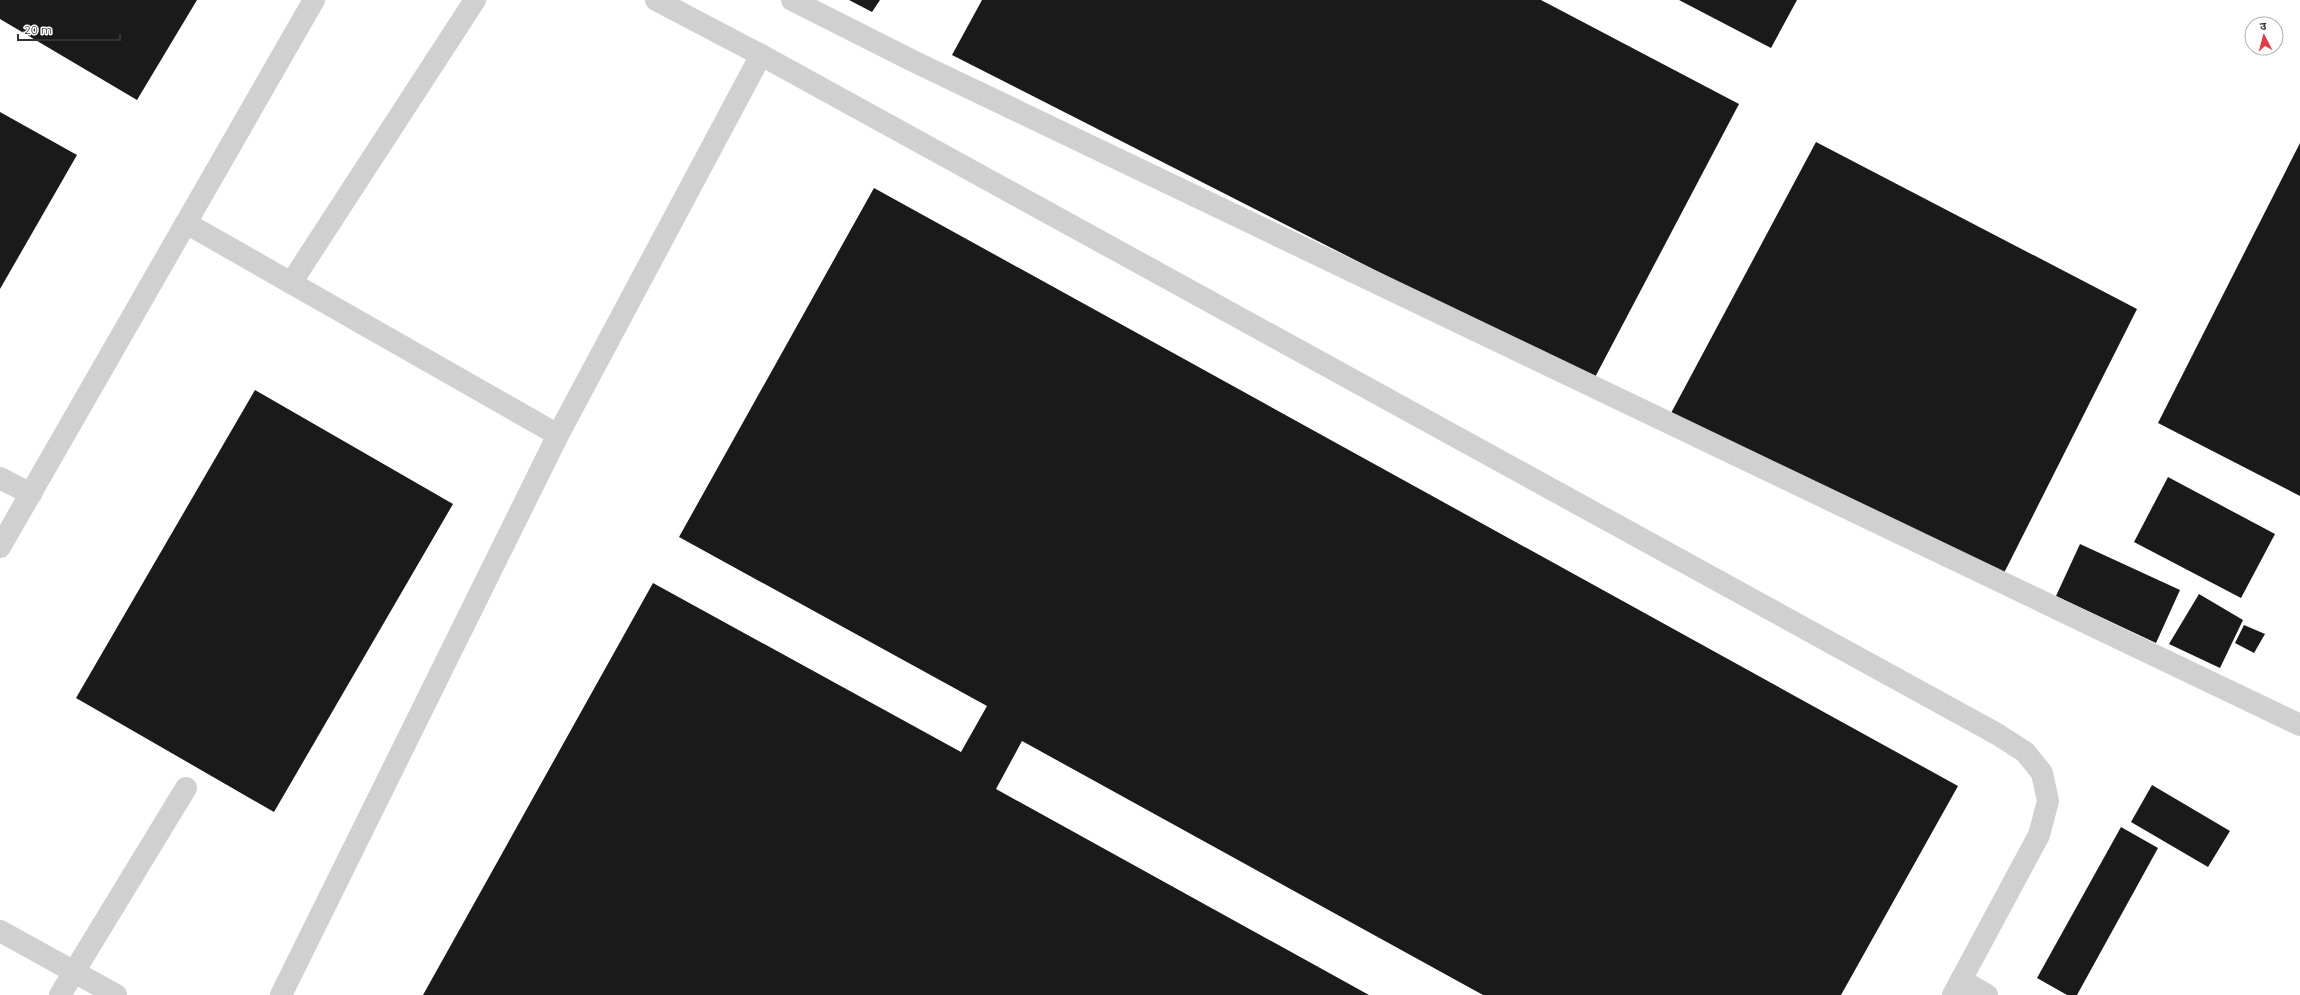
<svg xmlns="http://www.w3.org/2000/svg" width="2300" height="995" viewBox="0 0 2300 995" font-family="Quicksand,'Noto Sans Devanagari',sans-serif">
<rect width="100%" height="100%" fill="#fff"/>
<g fill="#1a1a1a">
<polygon points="0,0 197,0 137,100 0,19"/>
<polygon points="849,0 880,0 872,12"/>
<polygon points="982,0 1541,0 1739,104 1593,381 952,55"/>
<polygon points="1679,0 1797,0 1771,48"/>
<polygon points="0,112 77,155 0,289"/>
<polygon points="1816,142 2137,309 2003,575 1670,415"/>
<polygon points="2300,143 2300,496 2158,423"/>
<polygon points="874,188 1958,786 1841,995 1483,995 1022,741 996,789 1369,995 423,995 653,583 961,752 987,706 679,537"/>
<polygon points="255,390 453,504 274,812 76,698"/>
<polygon points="2168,477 2275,534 2241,598 2134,542"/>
<polygon points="2080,544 2180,590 2156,643 2056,596"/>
<polygon points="2199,594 2243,620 2220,668 2169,644"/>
<polygon points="2244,625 2265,634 2254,653 2235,643"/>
<polygon points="2152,785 2230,831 2208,867 2131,822"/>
<polygon points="2121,827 2158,848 2077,995 2067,995 2037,978"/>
</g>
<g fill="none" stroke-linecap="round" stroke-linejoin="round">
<g stroke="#d0d0d0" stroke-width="22">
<polyline points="656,0 761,55 1997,734 2025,752 2042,773 2048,801 2039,835 1953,995"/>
<polyline points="792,0 915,62 2300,725"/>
<polyline points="186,223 558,435"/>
<polyline points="291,283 475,0"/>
<polyline points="0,478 31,494"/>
<polyline points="0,547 314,0"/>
<polyline points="0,931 116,995"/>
<polyline points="1961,980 1987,995"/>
<polyline points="60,995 186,788"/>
<polyline points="281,995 558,435 761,55"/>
</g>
</g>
<g transform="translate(2264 36) rotate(354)"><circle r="19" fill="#ffffff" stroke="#adadad"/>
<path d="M0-3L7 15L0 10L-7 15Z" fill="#e63946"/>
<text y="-6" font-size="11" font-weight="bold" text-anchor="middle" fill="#333333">उ</text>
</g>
<path d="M18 34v6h102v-6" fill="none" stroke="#333333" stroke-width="2"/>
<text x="24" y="34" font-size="12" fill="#333333" stroke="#ffffff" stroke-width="3" paint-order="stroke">20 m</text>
</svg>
